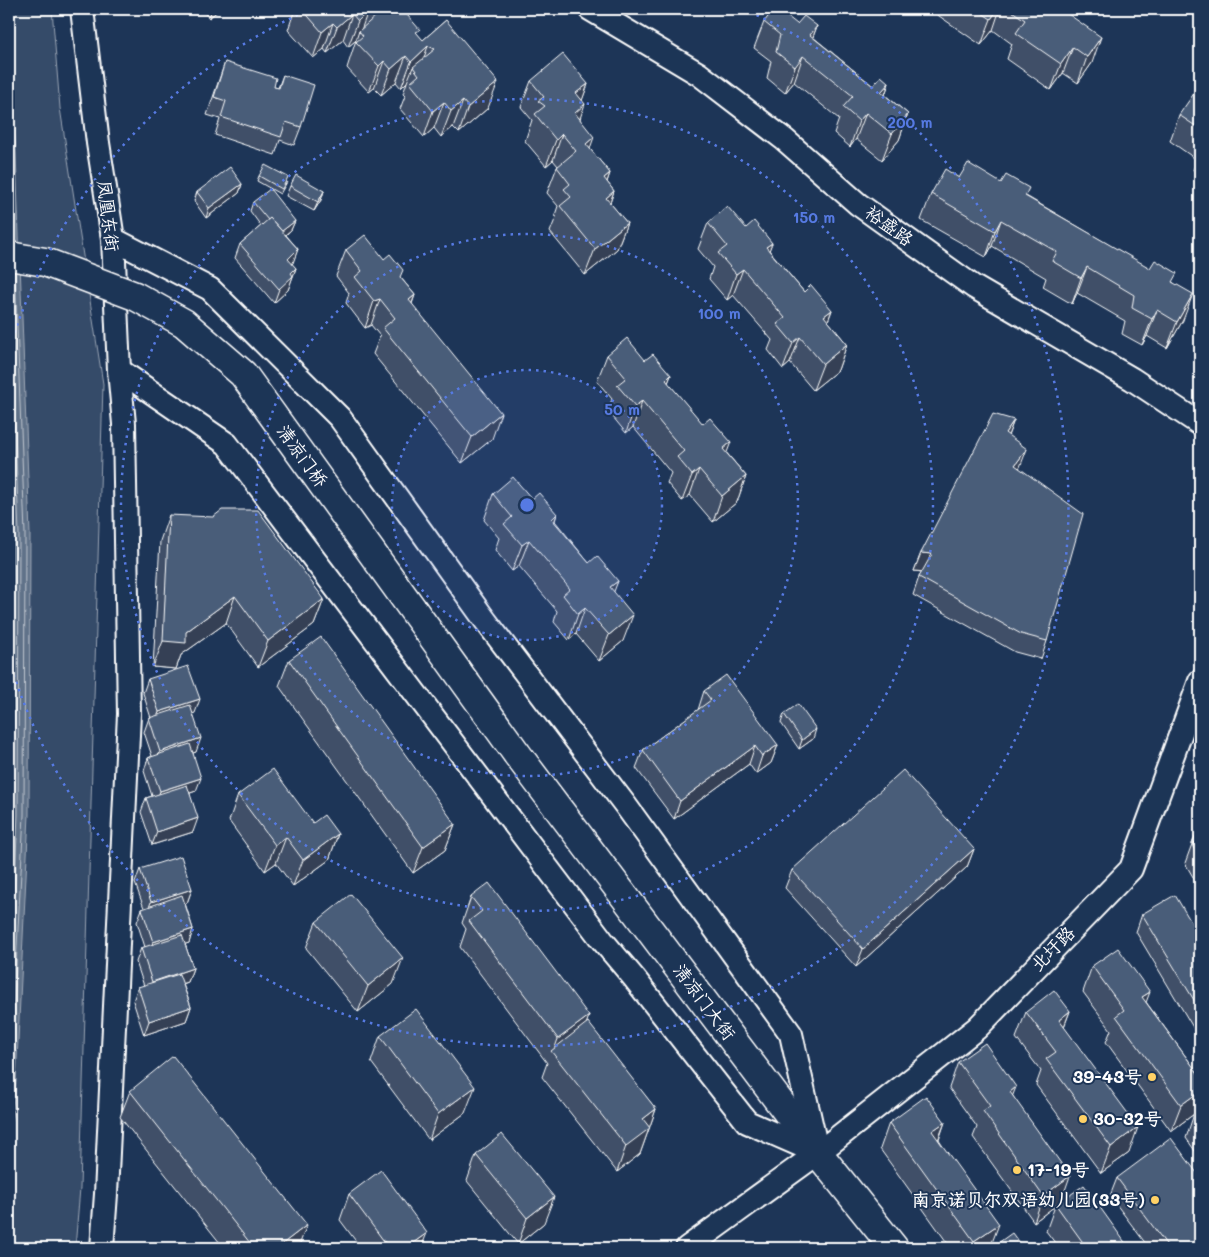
<svg xmlns="http://www.w3.org/2000/svg" width="1209" height="1257" viewBox="0 0 1209 1257" font-family="Mali,'LXGW WenKai TC',sans-serif">
<rect width="100%" height="100%" fill="#1d3557"/>
<filter id="ink" filterUnits="userSpaceOnUse"><feTurbulence type="fractalNoise" baseFrequency=".02" numOctaves="2"/><feDisplacementMap in="SourceGraphic" scale="10" xChannelSelector="R" yChannelSelector="G"/><feConvolveMatrix kernelMatrix="1 2 1 2 8 2 1 2 1" color-interpolation-filters="sRGB"/></filter>
<g filter="url(#ink)">
<polygon fill="#364b69" stroke="#9aa5b4" points="9,9 52,9 60,108 103,384 80,1188 75,1248 9,1248"/>
<polygon fill="#617289" stroke="#a0aab8" points="9,58 16,154 30,534 29,815 16,1081 9,1138"/>
<g fill="none" stroke-linecap="round" stroke-linejoin="round">
<g stroke="#c0c7d0" stroke-width="1">
<polyline points="9,129 14,242"/>
<polyline points="9,467 11,534 10,815 9,849"/>
<polyline points="9,999 18,815 19,534 9,271"/>
<polyline points="9,1098 24,815 25,534 15,272"/>
</g>
<defs>
<g id="minor">
<polyline points="82,9 98,143 113,239 119,370 124,424 129,714 106,1194 102,1248"/>
<polyline points="590,9 699,74 785,140 858,204 974,287 1132,379 1200,424"/>
<polyline points="113,239 210,289 340,418 485,620 626,806 791,1034 817,1150"/>
<polyline points="119,370 227,444 602,940 634,978 747,1122 818,1153"/>
<polyline points="687,1248 818,1153 977,1028 1131,869 1200,681"/>
</g>
<polyline id="major" points="517,754 818,1153 894,1248"/>
</defs>
<use href="#minor" stroke="#fff" stroke-width="26"/>
<use href="#major" stroke="#fff" stroke-width="31"/>
<use href="#minor" stroke="#1d3557" stroke-width="22"/>
<use href="#major" stroke="#1d3557" stroke-width="28"/>
<defs>
<polyline id="major-bridge" points="9,256 45,262 135,296 184,323 243,374 517,754"/>
</defs>
<use href="#major-bridge" stroke="#fff" stroke-width="31" stroke-linecap="butt"/>
<use href="#major-bridge" stroke="#1d3557" stroke-width="28"/>
</g>
<g fill="#405068" stroke="#fff">
<polygon points="201,9 220,9 209,18"/>
<polygon points="295,9 402,9 418,35 423,40 446,20 488,108 459,133 453,127 441,137 434,128 424,137 400,109 405,96 403,94 407,82 401,88 396,82 381,95 374,88 369,92 347,68 356,40 348,47 343,40 327,53 324,49 313,58 288,30"/>
<polygon points="929,9 1061,9 1092,63 1078,83 1063,73 1051,90 1007,59 1012,44 993,30 981,45"/>
<polygon points="764,22 797,24 817,26 813,37 873,86 889,83 885,95 908,114 899,140 882,160 856,139 850,147 834,133 839,119 794,82 785,93 767,78 771,61 754,48"/>
<polygon points="225,62 274,87 278,88 283,75 301,127 294,145 280,140 275,155 215,135 220,119 207,115"/>
<polygon points="531,81 588,84 582,100 580,119 590,149 610,173 607,182 614,191 610,203 627,223 617,249 585,275 550,232 556,217 555,215 558,206 547,193 557,167 558,166 553,160 546,166 525,141 532,120 521,107"/>
<polygon points="1200,91 1200,174 1193,170 1197,160 1170,141 1179,115"/>
<polygon points="259,176 287,182 280,194 257,181"/>
<polygon points="959,178 1026,196 1174,283 1183,320 1167,348 1147,336 1142,345 1122,334 1125,321 1077,293 1072,304 1043,287 1046,278 992,246 986,257 921,220 931,194"/>
<polygon points="242,184 239,193 206,218 194,201 197,192"/>
<polygon points="290,186 324,191 321,200 314,211 286,196"/>
<polygon points="253,202 295,221 291,230 286,235 298,249 292,264 296,268 288,290 274,303 235,258 240,244 261,226 250,211"/>
<polygon points="708,223 746,228 772,243 769,250 804,292 832,310 828,321 847,344 838,370 813,390 790,363 783,369 768,350 772,340 733,295 727,300 709,279 713,267 698,249"/>
<polygon points="346,250 384,259 401,278 415,295 412,304 492,439 462,463 373,354 380,336 371,325 365,328 346,303 349,293 336,276"/>
<polygon points="607,355 645,360 671,375 668,383 746,476 737,502 713,522 690,495 682,501 667,483 671,473 633,427 626,433 608,411 612,399 597,381"/>
<polygon points="1014,420 1008,436 1019,468 1047,641 1041,659 1015,652 913,595 919,577 922,572 914,571 921,553"/>
<polygon points="493,494 532,499 557,514 555,521 589,563 618,581 613,592 623,641 599,661 576,634 569,640 554,622 557,611 519,566 512,571 495,550 499,538 484,520"/>
<polygon points="169,515 324,599 314,625 258,667 226,623 181,655 176,669 153,667 160,541"/>
<polygon points="289,660 455,824 445,850 413,873 279,686"/>
<polygon points="148,679 195,713 193,713 196,752 193,753 196,791 190,793 193,832 152,845 141,812 146,798 152,796 144,771 148,758 152,756 144,732 149,718 151,718 143,693"/>
<polygon points="704,691 778,745 771,763 756,774 749,764 674,819 636,768 643,750 698,710"/>
<polygon points="784,714 813,739 799,749 781,723"/>
<polygon points="238,795 313,823 338,834 329,860 293,886 276,863 265,871 229,821"/>
<polygon points="1200,824 1200,889 1185,863 1192,844"/>
<polygon points="974,849 967,867 856,967 785,888 792,870"/>
<polygon points="140,869 192,889 187,903 185,903 193,929 189,943 185,944 193,968 188,982 183,984 191,1007 186,1021 144,1035 133,1001 138,987 144,986 136,962 141,948 145,947 137,922 142,909 144,908 135,883"/>
<polygon points="471,897 589,1016 586,1023 656,1109 640,1154 617,1172 542,1077 547,1063 460,947 466,929 462,923"/>
<polygon points="1142,914 1200,937 1200,1039 1136,932"/>
<polygon points="316,922 393,984 358,1012 306,948"/>
<polygon points="1092,966 1146,1002 1200,1076 1200,1104 1198,1109 1200,1108 1200,1158 1186,1138 1194,1114 1171,1131 1106,1042 1111,1030 1083,992"/>
<polygon points="1070,1011 1064,1027 1129,1153 1101,1173 1036,1085 1041,1071 1016,1038 1026,1012"/>
<polygon points="380,1036 465,1113 429,1140 371,1062"/>
<polygon points="958,1062 1013,1096 1061,1201 1129,1248 1059,1248 1046,1231 1055,1206 1034,1222 973,1137 977,1127 949,1088"/>
<polygon points="130,1091 298,1248 224,1248 120,1117"/>
<polygon points="945,1122 939,1140 990,1248 951,1248 880,1149 889,1123"/>
<polygon points="476,1155 544,1223 518,1244 467,1181"/>
<polygon points="1117,1178 1200,1248 1149,1248 1110,1196"/>
<polygon points="349,1194 421,1248 361,1248 340,1220"/>
</g>
<g fill="#344155" stroke="#fff">
<polygon points="212,9 220,9 209,18"/>
<polygon points="998,9 1000,9 993,30 981,45 991,19"/>
<polygon points="368,11 360,33 359,31 356,40 348,47 358,21"/>
<polygon points="352,14 343,40 327,53 337,27"/>
<polygon points="333,23 324,49 313,58 322,32"/>
<polygon points="817,26 807,53 803,56 794,82 785,93 795,67 810,35"/>
<polygon points="1101,37 1092,63 1078,83 1087,57"/>
<polygon points="428,46 419,72 413,67 407,82 401,88 411,62"/>
<polygon points="1073,47 1063,73 1051,90 1061,64"/>
<polygon points="406,56 396,82 381,95 391,69"/>
<polygon points="384,61 374,88 369,92 379,66"/>
<polygon points="498,82 488,108 459,133 468,107"/>
<polygon points="889,83 880,109 872,118 881,92"/>
<polygon points="588,84 579,109 585,104 576,130 574,113 576,93"/>
<polygon points="463,101 453,127 441,137 451,111"/>
<polygon points="444,102 434,128 424,137 433,111"/>
<polygon points="866,113 856,139 850,147 859,121"/>
<polygon points="908,114 899,140 882,160 892,134"/>
<polygon points="562,134 553,160 546,166 556,140"/>
<polygon points="594,137 585,163 586,144"/>
<polygon points="610,173 601,199 604,178"/>
<polygon points="242,184 239,193 206,218 209,208"/>
<polygon points="324,191 321,200 314,211 318,202"/>
<polygon points="614,191 605,217 606,198"/>
<polygon points="1001,220 992,246 986,257 995,231"/>
<polygon points="295,221 291,230 275,243 278,234"/>
<polygon points="627,223 617,249 585,275 595,249"/>
<polygon points="772,243 762,269 766,247"/>
<polygon points="298,249 293,263 283,272 288,259"/>
<polygon points="1087,267 1077,293 1072,304 1081,278"/>
<polygon points="296,268 288,290 274,303 279,289 291,273"/>
<polygon points="743,269 733,295 727,300 736,274"/>
<polygon points="1193,294 1183,320 1167,348 1177,322"/>
<polygon points="415,295 405,321 409,300"/>
<polygon points="380,299 371,325 365,328 374,301"/>
<polygon points="832,310 822,336 824,316"/>
<polygon points="1157,310 1147,336 1142,345 1152,319"/>
<polygon points="800,337 790,363 783,369 793,343"/>
<polygon points="847,344 838,370 813,390 823,364"/>
<polygon points="671,375 661,401 666,380"/>
<polygon points="642,401 633,427 626,433 635,406"/>
<polygon points="501,413 492,439 462,463 472,437"/>
<polygon points="1014,420 1007,438 1005,433"/>
<polygon points="731,442 721,468 723,449"/>
<polygon points="1027,449 1020,467 1009,483 1015,465"/>
<polygon points="699,469 690,495 682,501 692,475"/>
<polygon points="746,476 737,502 713,522 722,496"/>
<polygon points="557,514 548,540 552,519"/>
<polygon points="529,540 519,566 512,571 522,545"/>
<polygon points="921,553 932,554 925,572 914,571"/>
<polygon points="618,581 608,607 610,587"/>
<polygon points="235,596 226,623 181,655 176,669 153,667 163,641 186,632"/>
<polygon points="324,599 314,625 258,667 268,641"/>
<polygon points="585,608 576,634 569,640 578,614"/>
<polygon points="633,615 623,641 599,661 609,635"/>
<polygon points="200,699 195,713 154,726 159,712"/>
<polygon points="816,729 813,739 799,749 802,740"/>
<polygon points="201,738 196,752 155,765 160,752"/>
<polygon points="778,745 771,763 756,774 762,756"/>
<polygon points="755,746 749,764 674,819 680,801"/>
<polygon points="201,778 196,791 155,805 160,791"/>
<polygon points="198,818 193,832 152,845 157,832"/>
<polygon points="455,824 445,850 413,873 423,847"/>
<polygon points="338,834 329,860 293,886 303,860"/>
<polygon points="286,837 276,863 265,871 275,845"/>
<polygon points="974,849 967,867 856,967 863,949"/>
<polygon points="192,889 187,903 146,916 151,902"/>
<polygon points="193,929 189,943 148,956 153,942"/>
<polygon points="403,958 393,984 358,1012 368,986"/>
<polygon points="193,968 188,982 147,995 152,982"/>
<polygon points="1150,992 1140,1018 1142,997"/>
<polygon points="191,1007 186,1021 144,1035 149,1021"/>
<polygon points="1070,1011 1060,1037 1059,1020"/>
<polygon points="589,1016 580,1042 553,1053 558,1039"/>
<polygon points="475,1087 465,1113 429,1140 438,1114"/>
<polygon points="1016,1087 1006,1113 1010,1092"/>
<polygon points="1200,1091 1200,1104 1198,1112 1195,1112 1194,1114 1171,1131 1181,1105"/>
<polygon points="656,1109 640,1154 617,1172 626,1146 643,1119"/>
<polygon points="945,1122 935,1148 932,1131"/>
<polygon points="1138,1127 1129,1153 1101,1173 1111,1147"/>
<polygon points="1070,1176 1061,1202 1056,1205 1055,1206 1034,1222 1043,1196"/>
<polygon points="554,1197 544,1223 518,1244 527,1218"/>
<polygon points="999,1224 990,1248 972,1248 974,1241"/>
<polygon points="307,1225 298,1248 277,1248"/>
<polygon points="427,1233 421,1248 406,1248"/>
<polygon points="1200,1243 1200,1248 1193,1248"/>
</g>
<g fill="#4a5d79" stroke="#fff">
<polygon points="302,9 402,9 420,30 416,32 423,40 446,20 498,82 468,107 463,101 451,111 444,102 433,111 410,83 419,75 413,67 435,49 428,46 411,62 406,56 391,69 384,61 379,66 356,42 363,36 359,31 377,15 368,11 358,21 352,14 337,27 333,23 322,32"/>
<polygon points="774,9 778,9 797,24 804,16 817,26 810,35 873,86 881,76 889,83 881,92 908,114 892,134 866,113 859,121 843,107 853,96 803,56 795,67 776,52 780,35 764,22"/>
<polygon points="976,9 998,9 991,19"/>
<polygon points="1009,9 1061,9 1101,37 1087,57 1073,47 1061,64 1016,33 1025,20"/>
<polygon points="563,54 588,84 576,93 585,104 575,113 594,137 586,144 610,173 604,178 614,191 606,198 627,223 595,249 560,206 571,197 564,189 570,184 557,167 576,151 562,134 556,140 535,114 545,106 538,101 544,97 531,81"/>
<polygon points="225,62 276,78 274,87 279,88 283,75 314,85 301,127 286,122 281,137 221,117 226,101 214,97"/>
<polygon points="1197,89 1200,91 1200,129 1179,115"/>
<polygon points="968,163 1001,183 1006,175 1029,188 1025,196 1150,268 1155,260 1177,273 1172,282 1193,294 1177,322 1157,310 1152,319 1132,308 1134,295 1087,267 1081,278 1052,261 1057,252 1001,220 995,231 931,194 945,169 959,178"/>
<polygon points="265,165 288,177 282,189 259,176"/>
<polygon points="230,167 242,184 209,208 197,192"/>
<polygon points="296,175 324,191 318,202 290,186"/>
<polygon points="270,189 295,221 282,231 270,218 268,220 253,202"/>
<polygon points="727,206 746,228 754,221 772,243 766,247 804,292 811,285 832,310 824,316 847,344 823,364 800,337 793,343 777,324 785,318 743,269 736,274 718,253 727,246 708,223"/>
<polygon points="270,218 298,249 288,259 296,268 291,273 293,276 279,289 240,244"/>
<polygon points="365,235 384,259 390,254 403,270 400,277 415,295 409,300 501,413 472,437 383,328 395,318 380,299 374,301 355,277 362,271 346,250"/>
<polygon points="627,338 645,360 653,354 671,375 666,380 703,424 710,418 731,442 723,449 746,476 722,496 699,469 692,475 677,457 684,451 642,401 635,406 617,385 626,378 607,355"/>
<polygon points="993,414 1014,420 1005,433 1027,449 1015,465 1083,514 1047,641 1021,634 919,577 932,554 921,553"/>
<polygon points="513,477 532,499 539,493 557,514 552,519 589,563 597,556 618,581 610,587 633,615 609,635 585,608 578,614 563,595 570,589 529,540 522,545 504,524 512,517 493,494"/>
<polygon points="222,510 258,510 324,599 268,641 235,596 186,632 186,643 163,641 169,515 213,517"/>
<polygon points="321,637 455,824 423,847 289,660"/>
<polygon points="188,666 200,699 159,712 148,679"/>
<polygon points="726,675 778,745 762,756 755,746 680,801 643,750 711,700 704,691"/>
<polygon points="798,704 816,729 802,740 784,714"/>
<polygon points="190,705 201,738 160,752 149,718"/>
<polygon points="190,744 201,778 160,791 148,758"/>
<polygon points="273,769 313,823 324,815 338,834 303,860 286,837 275,845 238,795"/>
<polygon points="903,770 974,849 863,949 792,870"/>
<polygon points="187,785 198,818 157,832 146,798"/>
<polygon points="1200,824 1200,839 1192,844"/>
<polygon points="1200,840 1200,860 1192,845"/>
<polygon points="181,856 192,889 151,902 140,869"/>
<polygon points="489,883 589,1016 558,1039 469,921 482,911 471,897"/>
<polygon points="351,894 403,958 368,986 316,922"/>
<polygon points="182,895 193,929 153,942 142,909"/>
<polygon points="1175,895 1200,937 1200,1010 1142,914"/>
<polygon points="182,935 193,968 152,982 141,948"/>
<polygon points="1118,948 1150,992 1142,997 1200,1076 1200,1091 1181,1105 1116,1016 1124,1010 1092,966"/>
<polygon points="179,974 191,1007 149,1021 138,987"/>
<polygon points="1054,990 1070,1011 1059,1020 1138,1127 1111,1147 1046,1059 1056,1052 1026,1012"/>
<polygon points="416,1009 475,1087 438,1114 380,1036"/>
<polygon points="588,1022 656,1109 643,1119 650,1128 626,1146 551,1051"/>
<polygon points="985,1043 1016,1087 1010,1092 1070,1176 1043,1196 983,1111 990,1106 958,1062"/>
<polygon points="173,1056 307,1225 277,1248 254,1248 130,1091"/>
<polygon points="926,1096 945,1122 932,1131 999,1224 974,1241 889,1123"/>
<polygon points="1200,1108 1200,1119 1195,1112"/>
<polygon points="502,1134 554,1197 527,1218 476,1155"/>
<polygon points="1171,1138 1200,1177 1200,1243 1193,1248 1169,1248 1117,1178"/>
<polygon points="381,1170 427,1233 406,1248 389,1248 349,1194"/>
<polygon points="1084,1185 1129,1248 1087,1248 1056,1205"/>
<polygon points="1012,1233 1023,1248 991,1248"/>
</g>
</g>
<circle cx="527" cy="505" r="135" fill="#567ae2" fill-opacity=".12"/>
<g fill="none" stroke="#567ae2" stroke-width="2.5" stroke-dasharray="2.5 5">
<circle cx="527" cy="505" r="135"/>
<circle cx="527" cy="505" r="271"/>
<circle cx="527" cy="505" r="406"/>
<path d="M10 347A541 541 0 0 1 311 9M743 9A541 541 0 1 1 10 663"/>
</g>
<g fill="#ffd166" stroke="#1d3557" stroke-width="2">
<circle cx="1152" cy="1077" r="5"/>
<circle cx="1083" cy="1119" r="5"/>
<circle cx="1017" cy="1170" r="5"/>
<circle cx="1155" cy="1200" r="5"/>
</g>
<g text-anchor="middle" stroke-width="4" stroke-linejoin="round" paint-order="stroke">
<g font-size="18" fill="#fff" stroke="#1d3557">
<text transform="translate(108 216) rotate(83)" y="6">凤凰东街</text>
<text transform="translate(889 226) rotate(36)" y="6">裕盛路</text>
<text transform="translate(302 456) rotate(54)" y="6">清凉门桥</text>
<text transform="translate(1053 949) rotate(-46)" y="6">北圩路</text>
<text transform="translate(704 1002) rotate(53)" y="6">清凉门大街</text>
</g>
<g font-size="18" font-weight="bold" fill="#fff" stroke="#1d3557" text-anchor="end">
<text x="1142" y="1083">39-43号</text>
<text x="1093" y="1125" text-anchor="start">30-32号</text>
<text x="1027" y="1176" text-anchor="start">17-19号</text>
<text x="1145" y="1206">南京诺贝尔双语幼儿园(33号)</text>
</g>
</g>
<circle cx="527" cy="505" r="8" fill="#567ae2" stroke="#1d3557" stroke-width="2.5"/>
<g font-size="15" text-anchor="middle" font-weight="bold" fill="#567ae2" stroke="#1d3557" stroke-width="4" stroke-linejoin="round" paint-order="stroke">
<text x="910" y="128">200 m</text>
<text x="814" y="223">150 m</text>
<text x="719" y="319">100 m</text>
<text x="622" y="415">50 m</text>
</g>
<rect width="1209" height="1257" fill="none" stroke="#1d3557" stroke-width="30"/>
<rect x="15" y="15" width="1179" height="1227" fill="none" stroke="#fff" stroke-width="2" filter="url(#ink)"/>
</svg>
